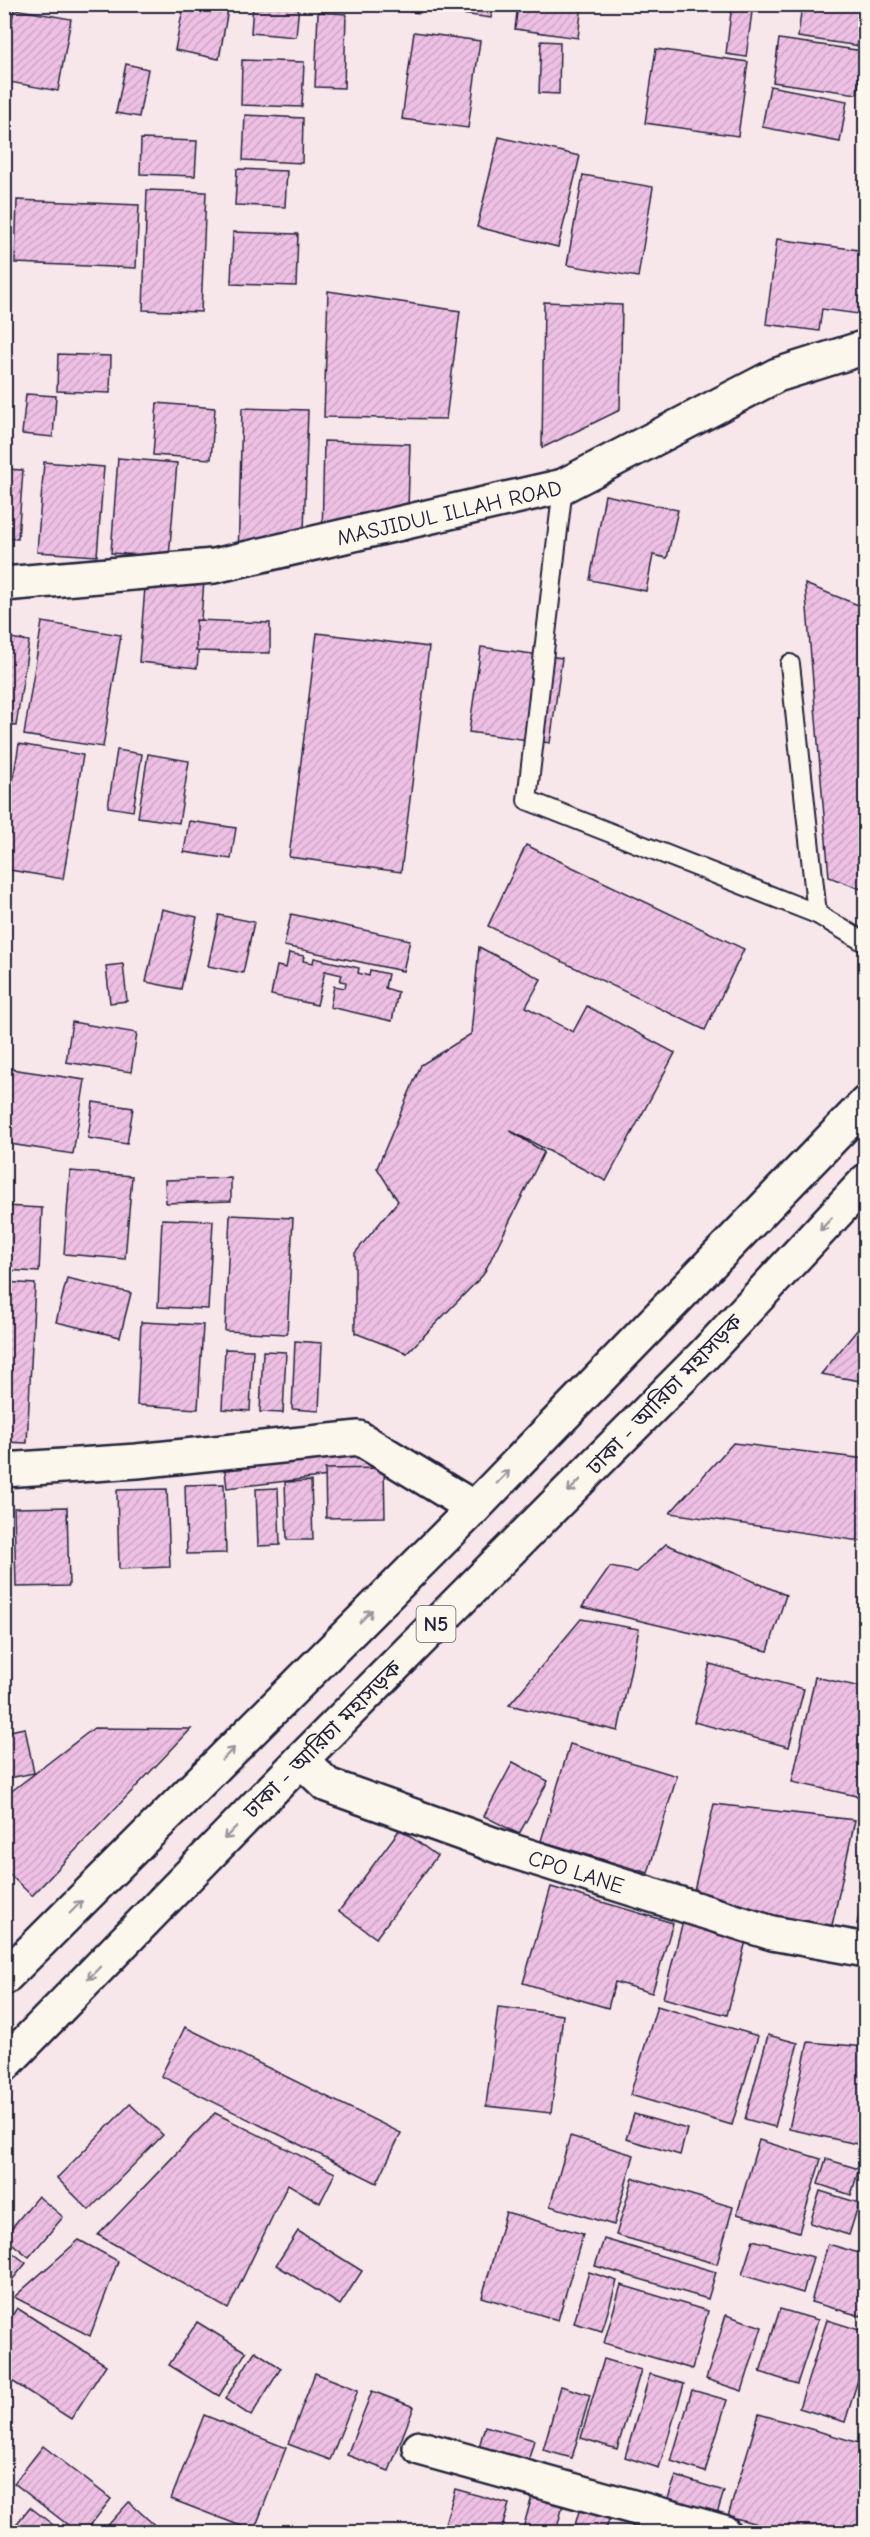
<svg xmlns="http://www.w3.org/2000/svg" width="870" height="2537" viewBox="0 0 870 2537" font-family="'Comic Neue','Noto Sans Bengali',sans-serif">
<defs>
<pattern id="building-hatch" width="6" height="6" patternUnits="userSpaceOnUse" patternTransform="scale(1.5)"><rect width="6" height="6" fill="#eec0e4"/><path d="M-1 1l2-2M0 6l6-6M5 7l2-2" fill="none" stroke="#cca5c4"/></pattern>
</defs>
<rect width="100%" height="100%" fill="#f7e6ea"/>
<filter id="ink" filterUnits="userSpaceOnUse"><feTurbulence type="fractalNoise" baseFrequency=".0167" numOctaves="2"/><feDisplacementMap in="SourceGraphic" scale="12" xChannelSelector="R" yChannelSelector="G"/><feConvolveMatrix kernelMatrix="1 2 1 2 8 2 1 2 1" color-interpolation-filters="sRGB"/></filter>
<g filter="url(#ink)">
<g fill="url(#building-hatch)" stroke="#22223b" stroke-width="1.5">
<polygon points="184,4 229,4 219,59 175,50"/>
<polygon points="253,4 299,4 296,37 251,33"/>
<polygon points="356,4 421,4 420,13"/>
<polygon points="427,4 493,4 491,18 426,9"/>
<polygon points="518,4 582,4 578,38 515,29"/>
<polygon points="732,4 753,4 746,57 726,54"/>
<polygon points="802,4 866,4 866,47 798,37"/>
<polygon points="14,9 71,19 58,91 4,81 4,65"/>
<polygon points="318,12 346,14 344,88 315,87"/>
<polygon points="414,32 480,41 468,128 402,119"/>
<polygon points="779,39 863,51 857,94 773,82"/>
<polygon points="541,41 560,42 559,94 539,93"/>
<polygon points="656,49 748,62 738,136 645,123"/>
<polygon points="242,60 304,62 302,107 241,105"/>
<polygon points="126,64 148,69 139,117 116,113"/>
<polygon points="770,86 847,101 840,142 762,127"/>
<polygon points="245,115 303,118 302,163 243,160"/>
<polygon points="499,137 580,156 558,247 477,227"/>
<polygon points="141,139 197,141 195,176 140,174"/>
<polygon points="237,169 287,171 285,207 235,205"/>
<polygon points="583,175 653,187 638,277 567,265"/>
<polygon points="147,190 206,192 201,312 143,310"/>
<polygon points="17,200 139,205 136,268 15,263"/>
<polygon points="233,232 298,234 296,286 231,284"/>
<polygon points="777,239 866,251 866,285 863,284 862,292 866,293 866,315 822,309 819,331 766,324"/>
<polygon points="328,291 460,311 446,419 324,417"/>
<polygon points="544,302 622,305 620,410 542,448"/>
<polygon points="58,354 111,356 110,393 57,391"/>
<polygon points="26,394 56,396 53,437 22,434"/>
<polygon points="157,403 215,408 211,459 153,455"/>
<polygon points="242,408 308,410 303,562 238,560"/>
<polygon points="324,441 410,444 407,541 322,539"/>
<polygon points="118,458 177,463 169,557 111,553"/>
<polygon points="44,462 104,467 97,556 37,552"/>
<polygon points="4,469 23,470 18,539 4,538"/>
<polygon points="605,495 678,510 667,558 653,555 646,591 590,580"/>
<polygon points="146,575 204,581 197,668 139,662"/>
<polygon points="805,584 866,608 866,891 829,877"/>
<polygon points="196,620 270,623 270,653 196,651"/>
<polygon points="42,622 121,635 103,747 24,735"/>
<polygon points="317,633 429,647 401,872 289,857"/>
<polygon points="4,637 29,641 16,726 4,724"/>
<polygon points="481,647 562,658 550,743 469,732"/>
<polygon points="19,744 83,755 63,879 4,869 4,834"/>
<polygon points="117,750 142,754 133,811 108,807"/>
<polygon points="148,754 189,761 179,823 138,817"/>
<polygon points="189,821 236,828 231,859 184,852"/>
<polygon points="526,845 744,949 705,1030 488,926"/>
<polygon points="162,909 197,917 181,989 146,982"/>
<polygon points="291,914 410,940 403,971 284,946"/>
<polygon points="219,915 254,922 243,973 208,966"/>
<polygon points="479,947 541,979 526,1007 573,1032 587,1006 675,1053 606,1181 509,1130 544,1152 483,1275 407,1353 355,1333 355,1253 398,1201 377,1168 421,1065 471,1034"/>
<polygon points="289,953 304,956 303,961 313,963 314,958 359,968 358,973 369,976 370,970 388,974 385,988 398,992 392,1021 330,1007 334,986 345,988 346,982 340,981 342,975 325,971 317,1005 271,995 277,966 286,968"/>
<polygon points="123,964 127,1001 110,1003 106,966"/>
<polygon points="72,1022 137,1033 131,1072 66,1062"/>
<polygon points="4,1068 85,1080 73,1154 4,1143"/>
<polygon points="93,1102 133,1108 127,1144 88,1138"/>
<polygon points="70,1171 132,1176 125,1259 64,1254"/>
<polygon points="231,1178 231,1201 166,1203 165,1180"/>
<polygon points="4,1206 42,1208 39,1272 4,1270"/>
<polygon points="230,1215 293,1218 287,1334 225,1331"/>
<polygon points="162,1219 213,1221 208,1309 158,1307"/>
<polygon points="67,1278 131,1293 120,1337 56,1322"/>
<polygon points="4,1282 35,1284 27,1443 4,1442"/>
<polygon points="141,1322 203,1325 198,1409 137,1405"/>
<polygon points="863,1323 866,1323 866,1382 821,1374"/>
<polygon points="295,1341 322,1343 319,1411 292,1409"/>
<polygon points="225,1349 253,1350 250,1411 222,1409"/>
<polygon points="263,1351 286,1352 283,1413 260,1412"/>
<polygon points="374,1429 379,1470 227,1488 222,1447"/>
<polygon points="733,1443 866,1459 866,1542 670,1513"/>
<polygon points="384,1468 385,1517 326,1518 325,1469"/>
<polygon points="311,1481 313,1540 287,1540 285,1482"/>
<polygon points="224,1484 226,1553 187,1554 185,1485"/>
<polygon points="278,1488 280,1545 258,1546 256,1489"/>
<polygon points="167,1489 170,1567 119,1569 117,1490"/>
<polygon points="67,1507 69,1586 16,1587 14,1508"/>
<polygon points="666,1544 786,1595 768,1651 582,1607 610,1567 637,1572"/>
<polygon points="866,1588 866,1616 858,1614"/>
<polygon points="581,1619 639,1629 618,1731 509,1705"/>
<polygon points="710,1664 804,1689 789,1747 694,1722"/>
<polygon points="815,1677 866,1688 866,1798 792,1782"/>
<polygon points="25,1728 34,1773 4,1779 4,1732"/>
<polygon points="94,1728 191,1729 32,1896 4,1869 4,1797"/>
<polygon points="570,1744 677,1776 648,1873 541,1841"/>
<polygon points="513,1762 548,1781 519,1834 484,1816"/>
<polygon points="714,1804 855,1820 831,1930 692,1899"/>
<polygon points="400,1829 437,1856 376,1938 339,1911"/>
<polygon points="866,1885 866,1926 857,1924"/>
<polygon points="551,1887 673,1923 652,1993 615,1982 608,2008 523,1983"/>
<polygon points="683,1921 747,1937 727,2015 663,1998"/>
<polygon points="657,2006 758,2036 732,2125 630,2095"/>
<polygon points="498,2007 563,2015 551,2113 486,2106"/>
<polygon points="185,2027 401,2133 377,2183 161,2076"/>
<polygon points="768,2035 798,2043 775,2127 745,2119"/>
<polygon points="808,2042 866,2047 866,2146 789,2129"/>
<polygon points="130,2104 163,2135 89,2210 57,2178"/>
<polygon points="215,2113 335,2173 320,2203 288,2184 228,2309 98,2235"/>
<polygon points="634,2114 687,2129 680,2155 626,2139"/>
<polygon points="570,2136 634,2155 614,2225 550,2206"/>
<polygon points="759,2140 821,2159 799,2232 737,2214"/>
<polygon points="826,2159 859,2169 851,2195 818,2184"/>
<polygon points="633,2178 733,2207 717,2264 616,2235"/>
<polygon points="820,2191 859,2203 849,2235 810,2223"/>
<polygon points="38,2196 63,2217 29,2257 4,2237"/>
<polygon points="506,2212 583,2234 558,2320 482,2297"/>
<polygon points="298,2231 362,2271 340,2305 276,2265"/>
<polygon points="604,2239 716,2272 708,2299 595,2266"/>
<polygon points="79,2240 118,2261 90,2336 14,2297"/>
<polygon points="753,2240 813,2257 803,2293 742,2275"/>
<polygon points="828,2244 866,2255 866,2301 861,2316 811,2302"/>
<polygon points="4,2246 26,2263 4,2290"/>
<polygon points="589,2272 617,2281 602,2331 574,2323"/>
<polygon points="621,2285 708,2311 692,2369 604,2343"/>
<polygon points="17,2308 106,2365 71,2419 4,2376 4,2328"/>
<polygon points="780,2309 818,2320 797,2384 760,2372"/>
<polygon points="726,2315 762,2327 742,2391 706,2379"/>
<polygon points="827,2320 866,2332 866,2354 845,2422 799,2408"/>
<polygon points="197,2322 246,2352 219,2396 169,2365"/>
<polygon points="255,2351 281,2368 251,2416 225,2399"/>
<polygon points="604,2359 641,2370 617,2449 581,2438"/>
<polygon points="315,2373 358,2390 330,2460 288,2444"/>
<polygon points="650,2374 684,2384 659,2468 625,2457"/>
<polygon points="561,2386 590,2395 572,2458 543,2450"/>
<polygon points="692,2390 727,2400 705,2472 671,2461"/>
<polygon points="372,2391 414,2407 389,2471 347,2455"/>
<polygon points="759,2414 866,2445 866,2512 859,2532 786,2532 728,2516"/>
<polygon points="204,2415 286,2448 254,2531 171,2499"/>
<polygon points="485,2426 534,2440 526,2469 477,2454"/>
<polygon points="43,2446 111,2499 85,2532 77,2532 14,2483"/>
<polygon points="676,2476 724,2491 716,2517 667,2501"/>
<polygon points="455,2489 509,2504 501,2532 443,2532"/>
<polygon points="533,2493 564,2501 556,2532 522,2532"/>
<polygon points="129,2502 162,2532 102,2532"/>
<polygon points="30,2507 62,2532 10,2532"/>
<polygon points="580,2508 610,2517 605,2532 573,2532"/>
<polygon points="634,2521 674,2532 631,2532"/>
</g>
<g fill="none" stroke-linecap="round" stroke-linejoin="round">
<defs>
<g id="service">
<polyline points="563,486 527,800 817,914"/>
<polyline points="790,664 817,914 866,943"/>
</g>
<g id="minor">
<path id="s1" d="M4 584 214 566 563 486 777 375 866 347"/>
<polyline points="4,1470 137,1461 359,1438 474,1508"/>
<path id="s2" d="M301 1760 327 1785 506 1849 772 1933 866 1950"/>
<polyline points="420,2448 723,2532"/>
</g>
<g id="trunk">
<polyline points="4,1978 474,1508 866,1103"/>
<polyline points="4,2065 301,1760 703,1356 866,1181"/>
</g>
</defs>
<use href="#service" stroke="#22223b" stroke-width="22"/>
<use href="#minor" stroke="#22223b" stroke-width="38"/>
<use href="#trunk" stroke="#22223b" stroke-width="38"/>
<use href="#service" stroke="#fbf7ec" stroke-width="18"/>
<use href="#minor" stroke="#fbf7ec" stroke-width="33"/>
<use href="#trunk" stroke="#fbf7ec" stroke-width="33"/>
</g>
<defs><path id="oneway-shaft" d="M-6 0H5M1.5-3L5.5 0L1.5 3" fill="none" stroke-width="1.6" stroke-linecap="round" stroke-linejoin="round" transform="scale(1.5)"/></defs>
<g stroke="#99979c">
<use href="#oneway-shaft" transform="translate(826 1224) rotate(133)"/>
<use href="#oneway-shaft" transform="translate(503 1477) rotate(-46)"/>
<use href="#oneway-shaft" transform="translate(574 1486) rotate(135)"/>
<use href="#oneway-shaft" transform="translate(366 1616) rotate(-45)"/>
<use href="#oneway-shaft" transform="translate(228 1754) rotate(-45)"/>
<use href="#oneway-shaft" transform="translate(230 1833) rotate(134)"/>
<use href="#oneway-shaft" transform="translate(76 1907) rotate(-45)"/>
<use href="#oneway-shaft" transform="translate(94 1973) rotate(134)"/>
</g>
</g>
<g text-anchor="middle" stroke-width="6" stroke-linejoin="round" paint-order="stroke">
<rect fill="#fbf7ec" stroke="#636270" stroke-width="1.5" x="416.5" y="1606" width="39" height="36" rx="4.5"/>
<g font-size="21" font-weight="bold" fill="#22223b">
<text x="436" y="1631">N5</text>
</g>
<g font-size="22" fill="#22223b" stroke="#fbf7ec">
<text dy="8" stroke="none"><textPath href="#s1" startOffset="452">MASJIDUL ILLAH ROAD</textPath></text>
<text transform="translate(664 1394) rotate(-46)" y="8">ঢাকা - আরিচা মহাসড়ক</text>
<text transform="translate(322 1739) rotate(-45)" y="8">ঢাকা - আরিচা মহাসড়ক</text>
<text dy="8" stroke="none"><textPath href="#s2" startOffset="300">CPO LANE</textPath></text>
</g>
</g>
<rect width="870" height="2537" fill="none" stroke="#fbf7ec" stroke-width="24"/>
<rect x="12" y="12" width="846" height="2513" fill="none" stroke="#22223b" stroke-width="2" filter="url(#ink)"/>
</svg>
